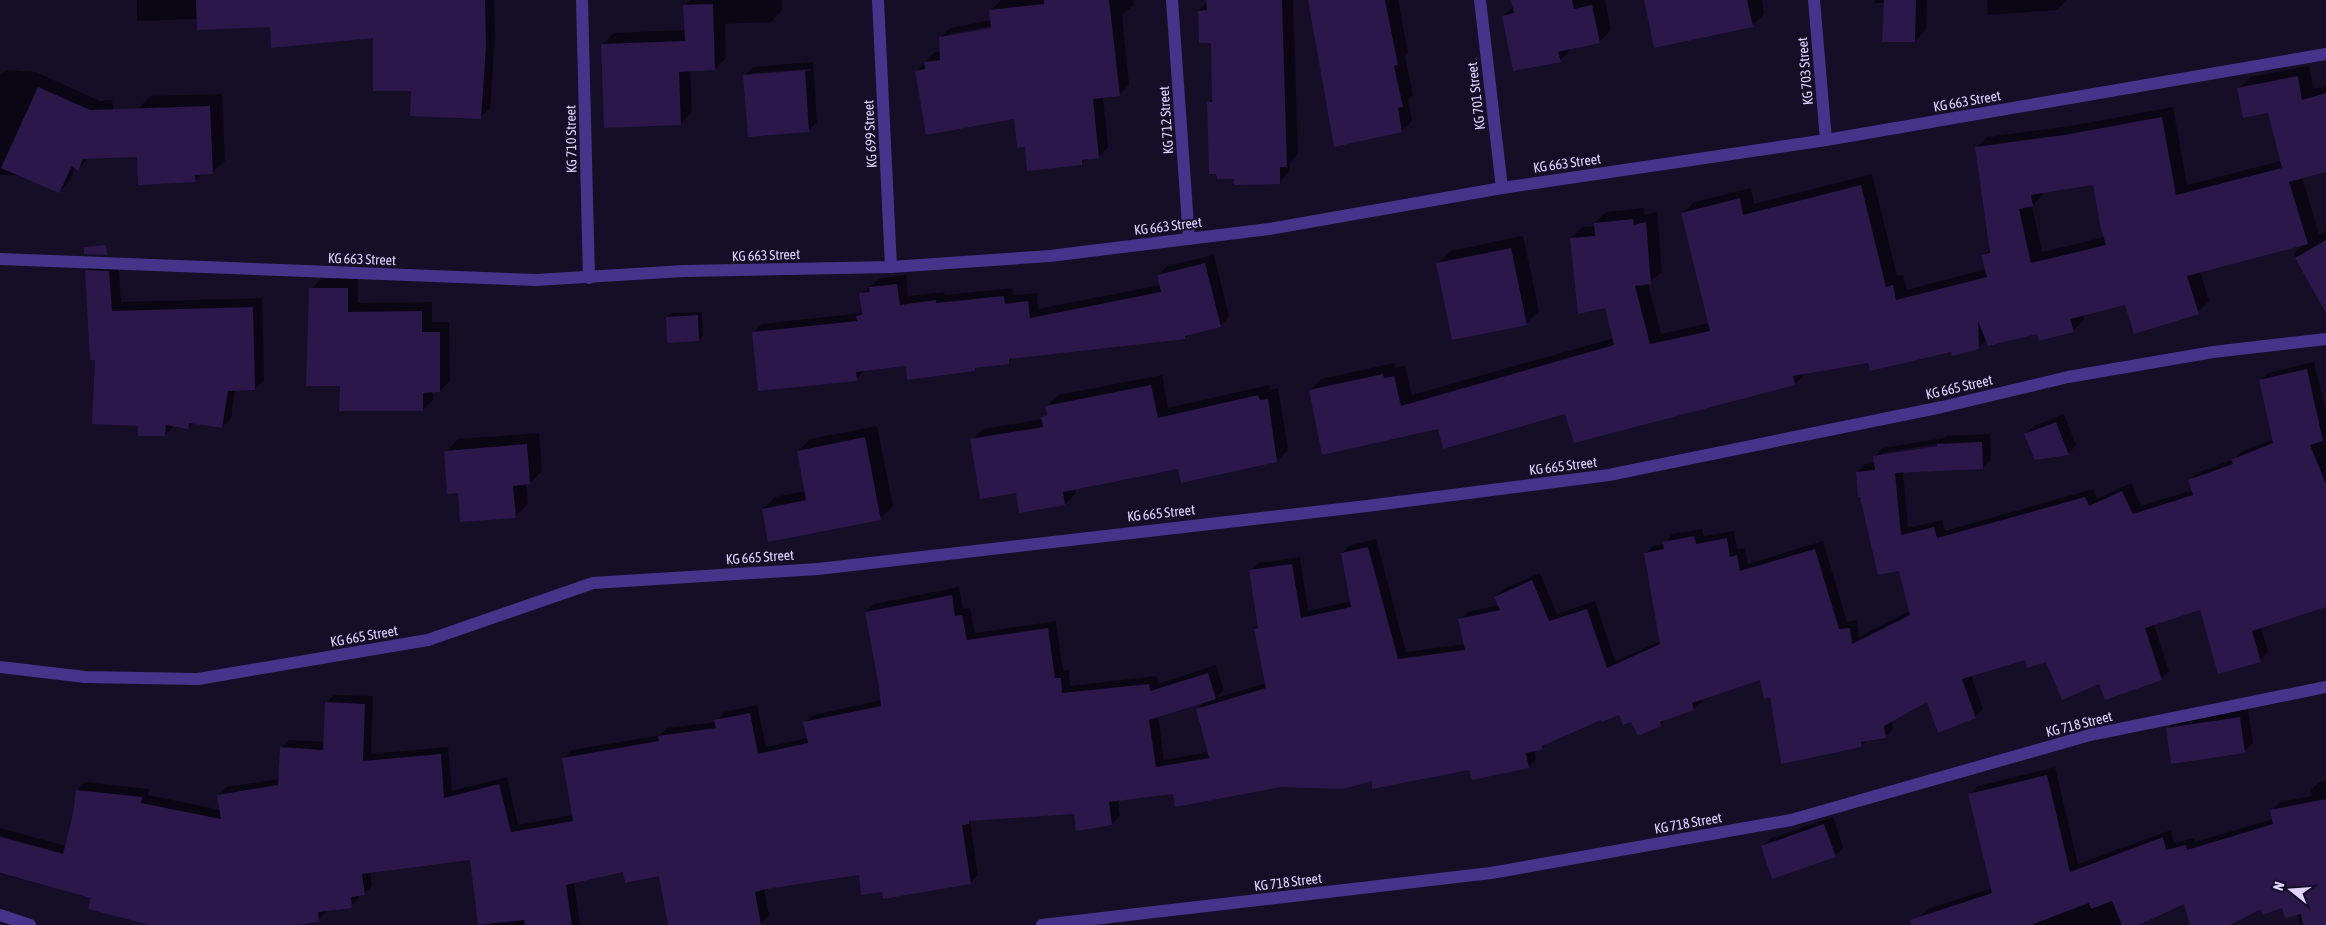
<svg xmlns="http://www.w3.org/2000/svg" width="2326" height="925" viewBox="0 0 2326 925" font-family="'Asap Condensed',sans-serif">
<rect width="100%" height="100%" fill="#160d27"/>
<g fill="#0007" fill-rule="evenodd">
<polygon points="137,0 494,0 495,36 490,108 480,118 413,90 374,37 198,19 137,21"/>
<polygon points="690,0 782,0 782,10 771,22 725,24 726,58 715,69 690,70 692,112 681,124 602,45 614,33 686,30 684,6"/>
<path d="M1001 0H1133L1134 5 1122 15 1129 85 1119 95 1103 97 1108 147 1098 157 1087 158 1082 164 1026 145 1015 118 916 71 935 52H941L940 38 950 28 992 20 991 10ZM997 25 998 28 949 37V34Z"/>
<polygon points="1208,0 1293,0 1298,154 1290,162 1290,171 1279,183 1235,177 1208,103 1213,98 1212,42 1199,11"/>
<polygon points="1309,0 1398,0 1408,53 1405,56 1413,95 1408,100 1412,121 1402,131"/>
<polygon points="1513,0 1605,0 1611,30 1599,42 1573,47 1560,60 1503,16 1514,6"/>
<polygon points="1645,0 1762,0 1764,14 1752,26"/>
<polygon points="1875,0 1927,0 1926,30 1915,41 1885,3 1875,3"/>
<polygon points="1987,0 2067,0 2057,10 1988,15"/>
<path d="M813 62 817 122 808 131 745 75 753 67ZM811 69V71L752 75V73Z"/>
<path d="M2309 66 2313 89 2326 86V171L2302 177 2319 234 2326 230V303L2323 305 2294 254 2303 244 2200 271 2209 301 2198 312 2126 304 2083 314 2084 320 2073 331 2038 332 1987 339 1978 348 1869 361 1807 372 1795 384 1439 427 1310 390 1321 379 1394 363 1395 368 1405 366 1412 395 1614 338 1606 307 1571 238 1582 227 1596 226 1595 223 1606 212 1644 208V215L1657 212 1662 272 1648 283 1661 334 1709 323 1683 213 1694 202 1751 188 1754 204 1872 174 1897 276 1903 275 1907 290 1986 269 1983 256 1991 248 1976 148 1987 137 2076 125 2173 107 2187 185 2281 161 2269 111 2239 89 2250 77ZM2094 183 2105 237 2042 252 2032 206 2043 194V192Z"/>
<polygon points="7,70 36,72 100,101 112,100 118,147 88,158 78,169 75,167 69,182 59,192 20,175 0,175 0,75"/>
<polygon points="222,94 225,161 212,173 202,174 195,181 138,109 150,96"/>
<polygon points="1523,236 1539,311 1526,324 1438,264 1450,251"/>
<polygon points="1214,255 1229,317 1220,326 1190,334 1185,338 1014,357 1008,362 979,366 975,370 907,365 865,370 856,379 753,333 762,324 861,313 860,294 879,279 906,275 908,296 944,292 945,295 1013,288 1014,295 1037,293 1038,309 1160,285 1158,275 1167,266"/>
<polygon points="96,262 118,263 121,302 262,298 264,380 255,389 235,390 231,418 222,427 193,423 188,428 175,425 165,435 139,425 97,359 86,271"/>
<polygon points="358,278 358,303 432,302 432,322 449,322 450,381 440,391 432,391 433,400 422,410 341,385 311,289 321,279"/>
<polygon points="702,312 703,336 699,340 667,317 671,313"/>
<path d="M2314 362 2326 411V606L2261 627 2268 652 2260 660 2201 609 2154 624 2169 671 2161 679 2100 682 2047 661 2026 659 1971 675 1983 709 1975 717 1928 700 1892 720 1893 729 1885 737 1868 740 1861 746 1771 696 1761 678 1701 698 1702 701 1694 709 1667 718 1660 725 1632 720 1620 713 1602 719 1548 742 1542 749 1534 750 1536 759 1528 767 1470 768 1373 779 1174 792 1118 800 1120 816 1112 824 1075 813 972 820 970 822 978 875 970 883 883 891 860 873 764 888 769 915 761 923 750 925H669L660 874 624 870 574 882 580 925H479L472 859 370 872 372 886 364 894 359 895V898L351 906 326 910V912L318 920 285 925H168L169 917 0 874V839L68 857 69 855 0 836V828L66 846 74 814 77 790 85 782 149 789 148 795 221 810 218 795 226 787 280 779 281 748 289 740 325 742 326 703 334 695 373 696 371 754 448 747 452 791 507 777 518 825 573 815 564 758 572 750 661 735 667 728 716 722 724 712 757 705 766 747 808 738 805 723 813 715 882 700 866 612 874 604 959 587 963 609 970 608 975 633 1056 621 1063 671 1069 670 1070 686 1157 676 1158 684 1216 665 1224 690 1216 698 1267 683 1255 629 1259 625 1251 571 1259 563 1300 557 1308 611 1352 601 1342 553 1350 545 1376 539 1406 652 1465 644 1460 620 1468 612 1499 605 1495 597 1503 589 1540 573 1557 614 1595 601 1615 661 1661 641 1645 554 1653 546 1665 544 1672 534 1702 529 1704 536 1734 531 1737 549 1745 548 1748 564 1823 541 1847 622 1857 620 1859 637 1910 611 1900 569 1857 472 1865 464 1875 463V456L1883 448 1944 438 1946 436 1990 434 1991 460 1983 468 1903 471 1908 528 1942 520 1945 531 2093 489 2097 499 2131 483 2141 506 2193 490 2189 481 2197 473 2234 459 2241 452 2274 439 2260 381 2268 373ZM1943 443 1944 446 1881 456V453ZM1205 702 1197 709 1209 752 1164 760 1158 716Z"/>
<polygon points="1162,375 1168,408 1269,385 1270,390 1278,388 1288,450 1277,461 1179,468 1075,488 1076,493 1065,504 1017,491 972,440 983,429 1043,419 1048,412 1047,406 1058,395"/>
<polygon points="2064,414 2076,445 2068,454 2026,435 2034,426"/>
<polygon points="877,426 893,506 880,518 763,509 775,497 805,491 798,451 810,439"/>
<polygon points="539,433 542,471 530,483 526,484 528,504 515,517 459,492 446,452 458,439"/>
<polygon points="2248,709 2253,743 2244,751 2167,729 2176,721"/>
<polygon points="2055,767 2078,864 2171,830 2174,843 2194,838 2195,842 2273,819 2271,811 2280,802 2312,796 2311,790 2319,782 2326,780 2326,925 2300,925 2297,914 2283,906 2261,907 2220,925 2191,925 2185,903 2136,925 1922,925 1919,918 1928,909 1992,888 1970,795 1978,786"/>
<polygon points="1833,817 1843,847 1835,856 1762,847 1771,838"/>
</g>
<g fill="#2b174a" fill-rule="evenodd">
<polygon points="196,0 485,0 486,47 481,119 410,116 411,91 373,91 373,38 271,48 270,27 197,30"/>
<polygon points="1044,0 1109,0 1120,96 1093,99 1099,158 1082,160 1082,165 1027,171 1025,147 1017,148 1014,119 926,135 915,71 925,69 924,62 940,60 939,37 991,28 989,10 1044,4"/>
<polygon points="1206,0 1282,0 1287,167 1280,167 1280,184 1234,185 1234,179 1217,179 1216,174 1209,174 1207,102 1212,102 1211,43 1199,43 1198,11 1207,10"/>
<polygon points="1308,0 1385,0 1398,65 1394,66 1403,107 1398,108 1402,132 1334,147"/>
<polygon points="1511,0 1572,0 1574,9 1592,5 1600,43 1558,52 1561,62 1513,71 1502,16 1514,13"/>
<polygon points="1644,0 1747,0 1753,27 1654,48"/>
<polygon points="1884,0 1916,0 1915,42 1882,42"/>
<polygon points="713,4 715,70 679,72 681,125 604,128 601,44 685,41 683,5"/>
<polygon points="805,70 809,132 748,137 743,75"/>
<path d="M2298 76 2302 100 2326 93V172L2289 182 2308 244 2187 276 2199 314 2134 334 2125 305 2070 319 2074 332 2039 341 2037 334 1988 346 1978 321 1979 349 1952 356 1951 352 1870 371 1868 363 1793 376 1795 385 1574 443 1565 414 1443 449 1438 429 1322 455 1309 390 1383 374 1384 378 1394 376 1401 406 1614 345 1605 308 1578 314 1570 238 1595 236 1594 223 1633 219 1634 225 1646 222 1651 284 1635 286 1650 344 1710 331 1681 213 1740 198 1743 215 1861 185 1886 287 1893 285 1896 300 1987 277 1981 255 1990 253 1975 147 2064 135 2162 117 2176 195 2282 168 2268 113 2243 118 2237 88ZM2093 185 2100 225 2106 245 2031 263 2019 209 2033 206 2031 195Z"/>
<polygon points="38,87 90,110 210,106 213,174 195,175 196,182 138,185 137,157 83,159 78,171 72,166 59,193 1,168"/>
<polygon points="2326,240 2326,313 2295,258"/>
<polygon points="106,245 107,255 84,254 84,247"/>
<polygon points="1511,248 1527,325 1452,340 1436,263"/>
<polygon points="1205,263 1221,327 1185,336 1186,339 1009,359 1009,364 975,368 975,371 907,380 906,366 856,372 857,381 758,391 752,332 857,321 856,316 862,315 859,293 870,292 869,287 897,284 900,305 936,300 936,303 1004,296 1005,304 1028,301 1030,318 1161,292 1157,275"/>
<polygon points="85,270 109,271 112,311 253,307 255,390 228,391 222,428 189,423 188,429 166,425 165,436 138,436 138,426 92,424 95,360 90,360"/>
<polygon points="309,288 348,288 348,312 422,311 422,332 440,332 440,392 423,393 423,411 339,411 340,386 306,386"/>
<polygon points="698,315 699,341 667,343 666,317"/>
<polygon points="2307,369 2323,441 2310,445 2326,484 2326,607 2252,631 2261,662 2218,674 2200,610 2145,628 2162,680 2105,700 2099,684 2062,700 2046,662 2027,668 2025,660 1962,679 1976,718 1938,733 1927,702 1884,726 1886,738 1861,742 1862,747 1781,764 1770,697 1764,699 1760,680 1692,703 1694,710 1660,722 1661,726 1638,736 1631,722 1623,725 1619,715 1602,722 1601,720 1542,746 1542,750 1526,753 1529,768 1472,780 1469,770 1372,789 1372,781 1343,789 1281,787 1175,807 1173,794 1109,802 1112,825 1076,831 1074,814 969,821 969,824 962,825 971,884 883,899 882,892 861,895 859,875 766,889 755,892 761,925 668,925 659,876 625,883 623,872 566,885 572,925 525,925 524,920 478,925 470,860 362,874 365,895 351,897 352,908 318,912 319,922 294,925 150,925 88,909 91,898 0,873 0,837 63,854 73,814 76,790 142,797 141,803 221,819 217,795 278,785 280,747 323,750 325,702 365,704 363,761 441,754 444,798 499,784 511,832 573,821 562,758 659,741 658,736 716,728 714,720 750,713 758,754 808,743 803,722 881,706 879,687 865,612 952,595 955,616 962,615 967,640 1048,628 1055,678 1061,678 1062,693 1149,684 1150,691 1208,673 1216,699 1149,720 1156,767 1209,758 1196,709 1266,688 1254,629 1258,628 1249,570 1292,564 1301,618 1351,607 1341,553 1368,547 1398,659 1465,650 1458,619 1500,610 1494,597 1532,580 1549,621 1587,609 1607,668 1660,644 1644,553 1664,549 1663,542 1694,536 1696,544 1727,538 1730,557 1737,555 1740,571 1815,549 1839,629 1850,628 1852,644 1910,615 1899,571 1878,575 1860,497 1858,497 1856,472 1875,470 1873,456 1937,446 1937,444 1982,442 1983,469 1895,473 1901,535 1934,527 1937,538 2085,497 2089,506 2122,491 2133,514 2193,495 2188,480 2233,464 2231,460 2273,443 2259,380"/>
<polygon points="1151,385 1158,418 1258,395 1260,400 1268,399 1277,462 1181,483 1178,469 1063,492 1065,505 1019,513 1016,493 980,499 970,439 1043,427 1041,417 1047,415 1045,406"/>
<polygon points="2056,422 2069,455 2035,460 2024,434"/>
<polygon points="865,437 881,520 768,542 762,509 806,500 797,451"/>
<polygon points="527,444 530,484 513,486 516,518 460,522 458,493 447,494 444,451"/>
<polygon points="2240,717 2245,753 2171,764 2166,728"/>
<polygon points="2047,775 2070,872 2163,837 2166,850 2186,845 2187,850 2273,824 2270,810 2326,799 2326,925 2303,925 2301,914 2285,918 2282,908 2263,915 2261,909 2230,925 2190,925 2184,904 2139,925 2122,925 2112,901 2091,909 2089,903 2031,925 1911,925 1910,920 1992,893 1968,794"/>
<polygon points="1824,824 1836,857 1772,879 1761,846"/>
</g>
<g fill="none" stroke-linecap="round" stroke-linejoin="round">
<g stroke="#46348b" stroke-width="12">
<polyline points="582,0 589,278"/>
<polyline points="878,0 891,267"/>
<polyline points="1172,0 1189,239"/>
<polyline points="1480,0 1502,188"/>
<polyline points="1814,0 1826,140"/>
<polyline points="0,259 536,280 684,271 891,267 1050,256 1269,229 1502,188 1826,140 2326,54"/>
<polyline points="0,667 85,677 198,679 428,640 593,583 818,569 1367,506 1609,475 1942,407 2068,377 2213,352 2326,339"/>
<polyline points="0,915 30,925"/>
<polyline points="1042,925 1491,873 1791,820 2090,735 2326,687"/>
</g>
</g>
<g text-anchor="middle" stroke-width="4" stroke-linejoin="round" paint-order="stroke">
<g font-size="14" fill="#e0d3ff" stroke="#160d27">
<text transform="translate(1805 71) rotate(-95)" y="5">KG 703 Street</text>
<text transform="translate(1476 96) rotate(-97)" y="5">KG 701 Street</text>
<text transform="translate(1967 101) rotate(-10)" y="5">KG 663 Street</text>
<text transform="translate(1166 120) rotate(-94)" y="5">KG 712 Street</text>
<text transform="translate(870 134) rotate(-93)" y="5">KG 699 Street</text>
<text transform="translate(571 139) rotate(-91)" y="5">KG 710 Street</text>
<text transform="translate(1567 163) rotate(-8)" y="5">KG 663 Street</text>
<text transform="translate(1168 226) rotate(-7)" y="5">KG 663 Street</text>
<text transform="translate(766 255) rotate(-2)" y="5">KG 663 Street</text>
<text transform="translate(362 259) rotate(2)" y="5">KG 663 Street</text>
<text transform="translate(1959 387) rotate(-13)" y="5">KG 665 Street</text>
<text transform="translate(1563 466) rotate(-7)" y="5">KG 665 Street</text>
<text transform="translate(1161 513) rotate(-6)" y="5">KG 665 Street</text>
<text transform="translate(760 557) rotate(-4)" y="5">KG 665 Street</text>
<text transform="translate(364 636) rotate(-10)" y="5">KG 665 Street</text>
<text transform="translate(2079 724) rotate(-14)" y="5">KG 718 Street</text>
<text transform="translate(1688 823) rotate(-10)" y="5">KG 718 Street</text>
<text transform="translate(1288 882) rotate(-7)" y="5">KG 718 Street</text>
</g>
</g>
<g transform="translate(2291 890) rotate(287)" stroke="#160d27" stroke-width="4" paint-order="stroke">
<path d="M0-4L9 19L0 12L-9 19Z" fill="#e0d3ff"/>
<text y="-8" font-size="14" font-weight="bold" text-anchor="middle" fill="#e0d3ff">N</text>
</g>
</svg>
